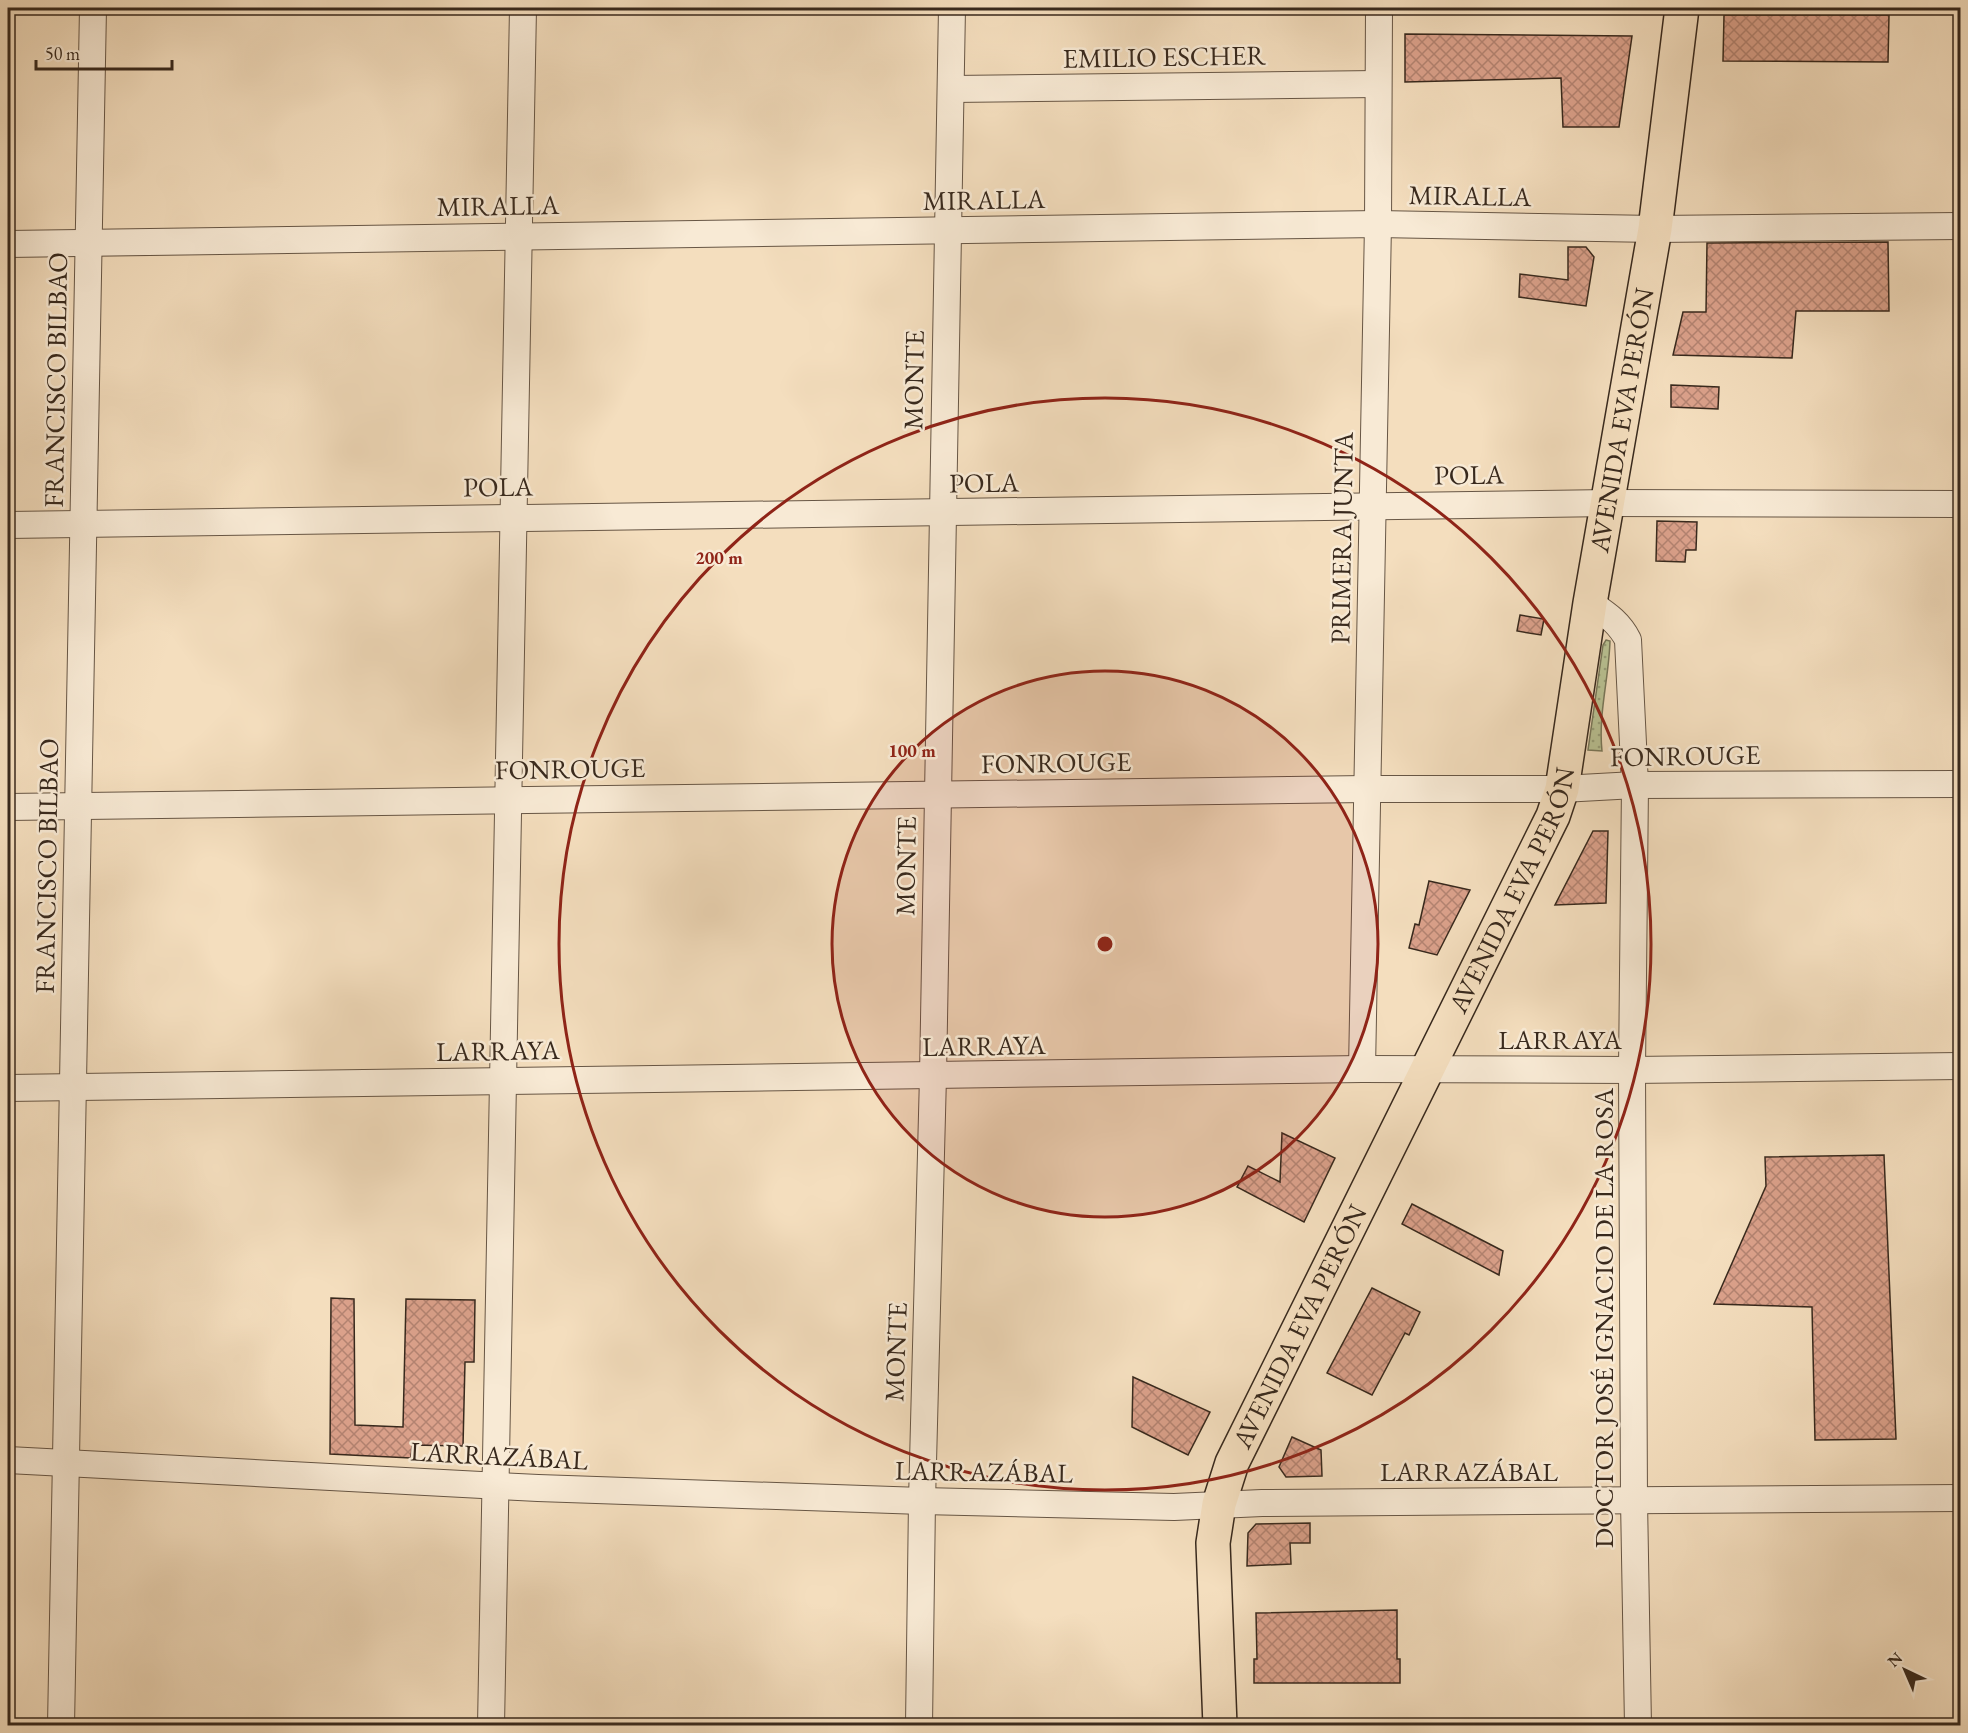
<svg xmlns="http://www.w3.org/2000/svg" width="1968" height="1733" viewBox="0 0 1968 1733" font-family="'EB Garamond',serif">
<defs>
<pattern id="grass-dots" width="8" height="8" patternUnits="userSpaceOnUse" patternTransform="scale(1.5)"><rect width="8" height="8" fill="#b9c293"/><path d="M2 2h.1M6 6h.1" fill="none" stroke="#979e77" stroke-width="1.8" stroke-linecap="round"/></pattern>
<pattern id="building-cross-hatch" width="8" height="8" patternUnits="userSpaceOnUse" patternTransform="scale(1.5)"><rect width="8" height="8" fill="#dba18b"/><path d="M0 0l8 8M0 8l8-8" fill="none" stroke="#b38371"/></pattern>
</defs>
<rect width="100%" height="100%" fill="#f4debe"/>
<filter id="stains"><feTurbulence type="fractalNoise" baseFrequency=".00333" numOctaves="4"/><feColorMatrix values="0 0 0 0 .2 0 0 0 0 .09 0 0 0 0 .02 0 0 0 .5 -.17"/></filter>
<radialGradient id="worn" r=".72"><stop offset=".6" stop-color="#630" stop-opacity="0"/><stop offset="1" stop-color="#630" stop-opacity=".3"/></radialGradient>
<path fill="url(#grass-dots)" stroke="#787658" stroke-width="1.5" d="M1606 640 1610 641C1609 678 1598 714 1602 751L1588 750 1603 645Z"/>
<g fill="url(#building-cross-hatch)" stroke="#38291d" stroke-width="1.5">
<polygon points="1724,15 1889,15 1888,62 1723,61"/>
<polygon points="1405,34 1632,36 1619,127 1563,127 1561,78 1405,82"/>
<polygon points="1888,242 1889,311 1796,311 1792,358 1673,355 1683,312 1706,312 1707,243"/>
<polygon points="1568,247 1586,247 1594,257 1586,306 1519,297 1520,274 1568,280"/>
<polygon points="1671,385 1719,387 1718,409 1671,407"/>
<polygon points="1657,521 1697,522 1696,550 1686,550 1685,562 1656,561"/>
<polygon points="1520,615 1544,619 1541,635 1517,631"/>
<polygon points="1593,831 1608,831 1606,903 1555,905"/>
<polygon points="1429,881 1470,890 1437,955 1409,948 1415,924 1419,925"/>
<polygon points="1282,1133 1335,1158 1304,1222 1237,1187 1248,1166 1280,1182"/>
<polygon points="1884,1155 1896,1439 1815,1440 1812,1307 1714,1304 1766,1186 1765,1157"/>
<polygon points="1412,1204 1503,1251 1499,1275 1402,1224"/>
<polygon points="1372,1288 1420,1312 1409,1335 1405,1333 1372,1395 1327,1373"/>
<polygon points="331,1298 354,1299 355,1425 403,1427 406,1299 475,1300 474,1362 465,1362 463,1446 412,1445 411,1458 330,1454"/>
<polygon points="1133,1377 1210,1412 1188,1455 1132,1427"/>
<polygon points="1292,1437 1321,1450 1322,1476 1286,1477 1279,1467"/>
<polygon points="1310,1523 1310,1543 1290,1543 1291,1564 1247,1566 1248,1533 1256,1524"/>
<polygon points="1397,1610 1397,1659 1400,1659 1400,1683 1254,1683 1254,1659 1257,1659 1256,1613"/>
</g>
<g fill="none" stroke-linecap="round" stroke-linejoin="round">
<defs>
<g id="minor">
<polyline points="952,89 1377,84"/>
<polyline points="8,244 1378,224 1655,229 1960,226"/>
<polyline points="8,525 1609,503 1960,504"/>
<path d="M1590 603C1606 614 1619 622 1628 640L1635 785 1632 1070 1634 1500 1638 1726"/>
<polyline points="8,807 1366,789 1562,789 1635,785 1960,784"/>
<polyline points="1362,1069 1378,224 1379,8"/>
<polyline points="8,1088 1362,1069 1632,1070 1960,1066"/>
<polyline points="8,1460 538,1488 922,1501 1174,1507 1262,1503 1960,1498"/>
<polyline points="61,1726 93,8"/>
<polyline points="491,1726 523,8"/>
<polyline points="919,1726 922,1501 933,1076 952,8"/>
</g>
<g id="major">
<path id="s1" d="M1220 1726 1213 1543 1219 1504 1232 1463 1553 816 1562 789 1590 603 1655 229 1682 8"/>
</g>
</defs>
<use href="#minor" stroke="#675645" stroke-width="28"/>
<use href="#major" stroke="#38291d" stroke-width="36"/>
<use href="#minor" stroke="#f8ead5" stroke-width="26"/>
<use href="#major" stroke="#f4debe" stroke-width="33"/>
</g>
<circle cx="1105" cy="944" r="273" fill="#8f2418" fill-opacity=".12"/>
<g fill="none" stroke="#8f2418" stroke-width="3">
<circle cx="1105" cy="944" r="273"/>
<circle cx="1105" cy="944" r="546"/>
</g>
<g text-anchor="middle" stroke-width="5" stroke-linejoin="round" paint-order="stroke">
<g font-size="27" fill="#38291d" stroke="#f8ead5">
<text transform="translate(1164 57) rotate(-1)" y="9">EMILIO ESCHER</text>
<text transform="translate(1470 196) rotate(1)" y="9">MIRALLA</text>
<text transform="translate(984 200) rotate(-1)" y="9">MIRALLA</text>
<text transform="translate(498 206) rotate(-1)" y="9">MIRALLA</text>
<text transform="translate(56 380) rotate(-89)" y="9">FRANCISCO BILBAO</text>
<text transform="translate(914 380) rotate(-89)" y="9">MONTE</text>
<text dy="9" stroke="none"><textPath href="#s1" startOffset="1390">AVENIDA EVA PERÓN</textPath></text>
<text transform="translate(1469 475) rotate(-1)" y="9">POLA</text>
<text transform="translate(984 483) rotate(-1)" y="9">POLA</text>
<text transform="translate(498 487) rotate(-1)" y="9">POLA</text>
<text transform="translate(1342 538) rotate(-89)" y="9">PRIMERA JUNTA</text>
<text transform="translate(1685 756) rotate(-1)" y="9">FONROUGE</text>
<text transform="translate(1056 763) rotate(-1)" y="9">FONROUGE</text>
<text transform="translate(570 769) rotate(-1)" y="9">FONROUGE</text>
<text transform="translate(47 866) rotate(-89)" y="9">FRANCISCO BILBAO</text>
<text transform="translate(906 866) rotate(-89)" y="9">MONTE</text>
<text dy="9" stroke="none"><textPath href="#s1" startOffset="904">AVENIDA EVA PERÓN</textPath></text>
<text x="1560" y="1049">LARRAYA</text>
<text transform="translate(984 1046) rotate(-1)" y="9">LARRAYA</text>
<text transform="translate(498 1051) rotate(-1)" y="9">LARRAYA</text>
<text transform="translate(1604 1318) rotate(-90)" y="9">DOCTOR JOSÉ IGNACIO DE LA ROSA</text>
<text dy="9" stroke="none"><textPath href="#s1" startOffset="418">AVENIDA EVA PERÓN</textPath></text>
<text transform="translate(896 1352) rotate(-88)" y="9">MONTE</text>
<text transform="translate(499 1456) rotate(3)" y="9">LARRAZÁBAL</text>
<text transform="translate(984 1472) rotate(1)" y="9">LARRAZÁBAL</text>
<text x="1469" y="1481">LARRAZÁBAL</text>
</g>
</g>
<circle cx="1105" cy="944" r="9" fill="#8f2418" stroke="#f8ead5" stroke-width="3"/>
<g font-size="18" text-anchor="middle" font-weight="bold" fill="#8f2418" stroke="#f8ead5" stroke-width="5" stroke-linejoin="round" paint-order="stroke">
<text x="719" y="564">200 m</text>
<text x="912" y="757">100 m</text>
</g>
<rect width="1968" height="1733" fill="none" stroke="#f4debe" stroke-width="30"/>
<rect x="9" y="9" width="1950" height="1715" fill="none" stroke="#38291d" stroke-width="3"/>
<rect x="15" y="15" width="1938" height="1703" fill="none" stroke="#38291d" stroke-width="1.5"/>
<g transform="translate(1905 1670) rotate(316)" stroke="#f8ead5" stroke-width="4.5" paint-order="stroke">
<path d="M0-4.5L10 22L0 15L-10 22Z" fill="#38291d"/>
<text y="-9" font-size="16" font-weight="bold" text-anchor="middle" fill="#38291d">N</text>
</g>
<path d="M36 60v9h136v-9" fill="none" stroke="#38291d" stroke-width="3"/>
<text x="45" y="60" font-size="18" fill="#38291d" stroke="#f8ead5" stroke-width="4.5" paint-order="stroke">50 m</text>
<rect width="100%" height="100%" filter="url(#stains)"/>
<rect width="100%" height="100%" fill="url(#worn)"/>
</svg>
